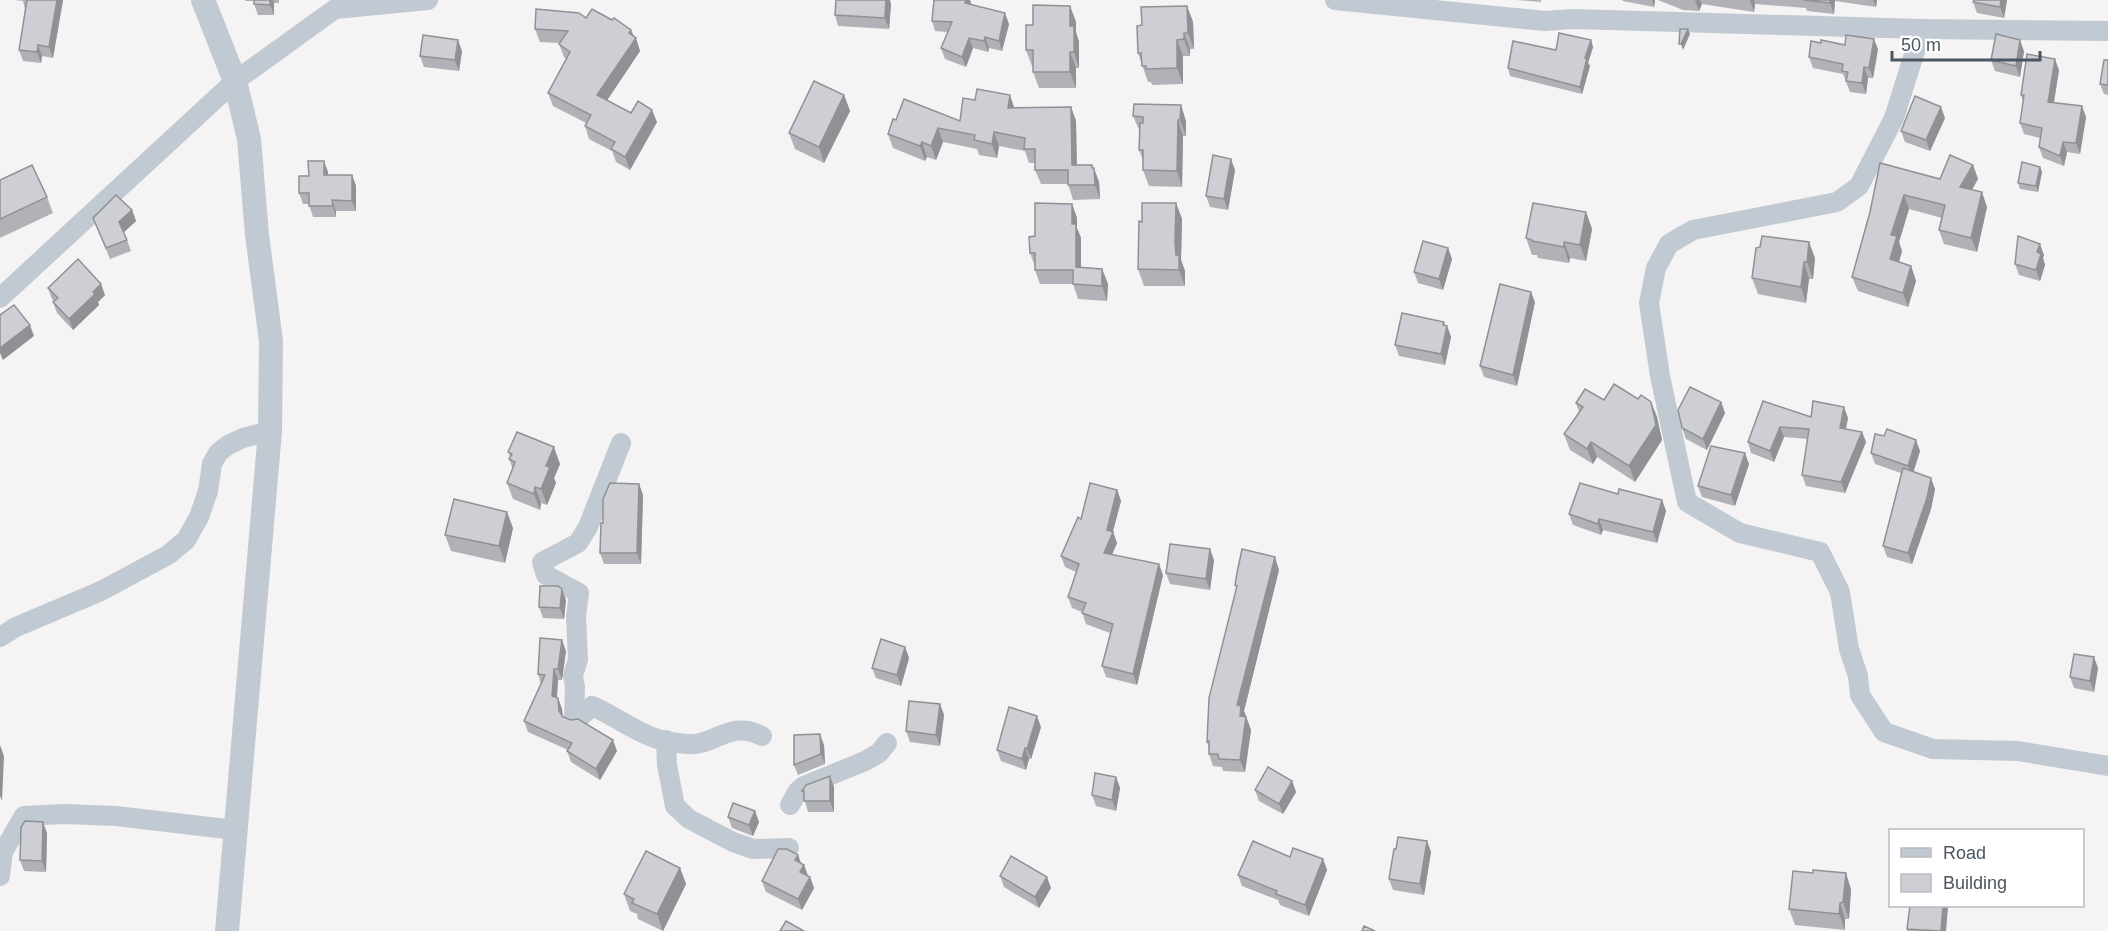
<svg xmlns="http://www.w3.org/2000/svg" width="2108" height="931" viewBox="0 0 2108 931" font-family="Arial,sans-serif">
<rect width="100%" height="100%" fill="#f5f3f3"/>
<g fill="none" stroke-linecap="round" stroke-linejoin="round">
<g stroke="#c1cad2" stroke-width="20">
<polyline points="1335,0 1545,21 1573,19 1922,29 2108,31"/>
<polyline points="1922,29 1894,118 1859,186 1837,202 1693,230 1669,244 1656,268 1649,303 1660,376 1687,502 1740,533 1820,552 1840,592 1849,649 1858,676 1860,695 1884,732 1933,749 2018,751 2108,766"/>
<polyline points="0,298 235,81 335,9 428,0"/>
<path d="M621 443 588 527 578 543 542 562 546 575 579 593 576 617 578 659 573 676 575 687 574 718 578 719 592 706C613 715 634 731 655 738 664 742 677 743 687 744 713 747 730 719 762 736"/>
<polyline points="0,637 16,627 101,591 168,555 186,540 199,517 208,491 212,464 218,453 228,445 243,438 270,431"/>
<polyline points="666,740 667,765 675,806 689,819 733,842 753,849 789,848"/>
<polyline points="790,805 798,791 804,786 865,761 879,753 887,743"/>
<polyline points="0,876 3,852 24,816 65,814 116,816 235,830"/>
</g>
<polyline stroke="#c1cad2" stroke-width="24" points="203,0 235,81 249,139 257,235 271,341 270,431 227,931"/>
</g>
<g fill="#b0b2b7">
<polygon points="15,0 63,0 53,58 42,56 41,63 23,61 19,50 25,9 23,1"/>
<polygon points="245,0 279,0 279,3 274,3 274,15 258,15 254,4 254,1 245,1"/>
<polygon points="934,0 970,0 971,4 1009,24 1002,51 989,48 988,52 973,48 966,67 945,59 941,48 948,32 935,31 932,21"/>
<polygon points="1517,0 1541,0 1541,2"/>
<polygon points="1622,0 1655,0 1654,7 1623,1"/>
<polygon points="1658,0 1877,0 1876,7 1835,1 1834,14 1807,11 1806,8 1755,4 1754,12 1702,4 1699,11 1683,10"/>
<polygon points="2007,0 2004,18 1977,13 1973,2"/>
<polygon points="891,4 889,29 838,26 835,15"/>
<polygon points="1070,6 1076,22 1076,32 1079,42 1079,68 1076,68 1076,88 1039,88 1033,72 1033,66 1032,66 1026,50 1033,25"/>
<polygon points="1187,6 1193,22 1194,49 1190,49 1190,56 1183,56 1183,84 1152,85 1151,82 1148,82 1138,53 1142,25"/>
<polygon points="586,18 631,30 640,51 607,100 631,113 657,122 630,170 616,162 612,151 589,139 585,126 586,123 553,106 548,93 566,59 564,57 559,44 560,43 540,42 535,29"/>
<polygon points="1591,40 1593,47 1588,63 1590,66 1582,94 1510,76 1508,68 1556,50"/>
<polygon points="1821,43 1845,45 1878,49 1873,78 1868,78 1866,94 1850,92 1843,74 1813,68 1809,57"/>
<polygon points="462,51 459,71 424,67 420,56"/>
<polygon points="2024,51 2020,77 1995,71 1991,60"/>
<polygon points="2108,60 2108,95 2104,94 2100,84"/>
<polygon points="2059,70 2054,103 2086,117 2080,154 2067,152 2064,166 2043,158 2039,147 2040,138 2024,134 2020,123 2023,101 2021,95"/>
<polygon points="844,95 850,111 824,163 795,149 789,133"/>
<polygon points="1071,107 1076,121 1077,165 1092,165 1099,182 1100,199 1073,200 1068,184 1041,184 1035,170 1035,163 1029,163 1025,151 999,146 997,158 979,155 977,149 943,142 936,160 927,157 925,161 893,148 888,134 896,120 960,121 1015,108"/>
<polygon points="1133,116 1186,121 1186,136 1183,136 1182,187 1149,186 1143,170 1143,160 1139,150 1140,132"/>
<polygon points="1945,118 1930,151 1905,142 1901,131"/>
<polygon points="1880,163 1940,179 1973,165 1978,179 1972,190 1987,207 1977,252 1944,244 1939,230 1942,218 1909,209 1899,242 1902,251 1899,262 1911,266 1916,281 1908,307 1858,291 1852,277 1870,212"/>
<polygon points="2040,167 2042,172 2038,192 2020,189 2018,183"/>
<polygon points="1235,170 1228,210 1210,207 1206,196"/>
<polygon points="328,172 328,175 352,175 356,186 356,211 336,211 336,217 313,217 309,204 303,204 299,193 309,176"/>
<polygon points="0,180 47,197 53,213 0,238"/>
<polygon points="1176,203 1182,219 1181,260 1185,271 1185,286 1144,286 1138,269 1142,222"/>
<polygon points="1072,204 1077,218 1077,228 1081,238 1081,268 1102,269 1108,284 1107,301 1078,299 1073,284 1040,284 1035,270 1035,266 1030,253 1035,236"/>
<polygon points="132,210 136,221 124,232 131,251 110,259 93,218"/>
<polygon points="1586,212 1592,229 1586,261 1570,258 1569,263 1538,258 1537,255 1532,255 1526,238"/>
<polygon points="1448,248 1452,259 1443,290 1418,283 1414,272"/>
<polygon points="2044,255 2043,258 2045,265 2040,281 2019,275 2015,264"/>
<polygon points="1815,258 1813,279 1809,279 1806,303 1758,294 1752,278"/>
<polygon points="48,288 105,295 98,302 99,305 73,330 57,313 53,302 54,301 52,299"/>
<polygon points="1535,302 1517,386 1484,377 1480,366"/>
<polygon points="1445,325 1447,326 1451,337 1445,365 1399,356 1395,345"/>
<polygon points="1638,399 1651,402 1657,417 1662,440 1635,482 1597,457 1593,464 1570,450 1564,434 1579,412 1576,403 1604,400"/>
<polygon points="1763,401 1811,417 1848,418 1846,429 1862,432 1866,442 1845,493 1806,486 1802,475 1808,439 1784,437 1774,462 1751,453 1748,442"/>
<polygon points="1721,402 1725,413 1707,450 1686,439 1682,428"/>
<polygon points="1920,451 1913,472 1935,489 1931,509 1912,564 1887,557 1883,546 1901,473 1875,464 1871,453"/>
<polygon points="508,452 560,464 554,478 556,483 547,505 541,503 540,510 513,499 507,483 513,469 509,459 510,457"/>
<polygon points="1749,464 1735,506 1702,497 1698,486"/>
<polygon points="639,484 643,495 641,564 604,564 600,553 603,523"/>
<polygon points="1117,490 1121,501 1113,532 1117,543 1112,554 1163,575 1137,685 1106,677 1102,666 1110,633 1086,624 1082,612 1072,608 1068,597 1076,572 1065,567 1061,556 1081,519"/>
<polygon points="1618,494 1662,500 1666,511 1657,543 1603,530 1601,535 1573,525 1569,514"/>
<polygon points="513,528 505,563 451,551 445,535"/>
<polygon points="1214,560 1210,590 1170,584 1166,573"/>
<polygon points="1279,570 1244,711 1251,730 1245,772 1223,771 1222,767 1213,766 1209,754 1209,748 1207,742 1237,589 1235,585"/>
<polygon points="566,600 564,619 543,618 539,607"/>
<polygon points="905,647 909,658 901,686 876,678 872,668"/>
<polygon points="566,651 562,680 558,680 557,698 558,698 562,709 563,716 617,751 600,780 571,762 567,751 568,750 528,732 524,721 541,684 538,674"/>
<polygon points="2098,668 2094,692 2074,688 2070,677"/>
<polygon points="940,704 944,715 940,746 910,742 906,731"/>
<polygon points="1041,727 1031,759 1029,759 1026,770 1001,761 997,750"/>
<polygon points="824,745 825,764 798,775 794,765"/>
<polygon points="1116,777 1120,788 1116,811 1096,806 1092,795"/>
<polygon points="1292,781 1296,792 1283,814 1259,801 1255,790"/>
<polygon points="834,787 834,812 808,812 802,791"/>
<polygon points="755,811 759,822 753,836 732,828 728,817"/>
<polygon points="47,833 46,872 24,871 20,860"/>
<polygon points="1427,841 1431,852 1424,895 1393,890 1389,879"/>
<polygon points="798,855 801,864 804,865 808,876 810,877 814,888 802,910 766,892 762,881"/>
<polygon points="1290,857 1323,859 1327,870 1309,916 1280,905 1278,900 1242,886 1238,875"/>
<polygon points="680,868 686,884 663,931 638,919 637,914 630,911 624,894"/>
<polygon points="1000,876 1051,888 1039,908 1004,887"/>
<polygon points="1851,889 1849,919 1845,919 1845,930 1795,925 1789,909"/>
<polygon points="1910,906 1947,906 1946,931 1907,931"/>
</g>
<g fill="#909195">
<polygon points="57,0 63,0 53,58 49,47"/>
<polygon points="270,0 273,0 274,3 274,15 270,5"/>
<polygon points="886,0 890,0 891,4 889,29 885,18"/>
<polygon points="966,0 970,0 971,3 969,14 965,3"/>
<polygon points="1652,0 1655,0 1654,7"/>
<polygon points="1695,0 1700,0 1702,4 1699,11"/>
<polygon points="1750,0 1754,0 1755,4 1754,12"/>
<polygon points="1830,0 1835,0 1835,1 1834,14 1830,3"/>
<polygon points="1873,0 1877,0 1876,7"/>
<polygon points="2001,0 2007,0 2004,18 2000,7"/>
<polygon points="1070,6 1076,22 1076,32 1079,42 1079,68 1074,52 1070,26"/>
<polygon points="1187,6 1193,22 1194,49 1188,33"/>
<polygon points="1005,13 1009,24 1002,51 999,41"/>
<polygon points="1688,29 1690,34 1683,50 1681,44"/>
<polygon points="631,30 635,39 636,38 640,51 602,108 597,95"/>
<polygon points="1184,33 1190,49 1190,56 1184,39"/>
<polygon points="985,37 989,48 988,52 984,41"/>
<polygon points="969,38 973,48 966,67 962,57"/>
<polygon points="1874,39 1878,49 1873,78 1869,68"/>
<polygon points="458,40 462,51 459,71 455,60"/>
<polygon points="1177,40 1183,56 1183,84 1177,68"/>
<polygon points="1591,40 1593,47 1588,63 1590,66 1582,94 1580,87 1585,58"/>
<polygon points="2020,40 2024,51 2020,77 2016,66"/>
<polygon points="38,45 42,56 41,63 37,52"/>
<polygon points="1070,52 1076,68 1076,88 1070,72"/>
<polygon points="2055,59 2059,70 2052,113 2048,102"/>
<polygon points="1864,67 1868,78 1866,94 1862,83"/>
<polygon points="844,95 850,111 824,163 819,147"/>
<polygon points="1010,95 1015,110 1008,108"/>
<polygon points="1181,105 1186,121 1186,136 1180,120"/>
<polygon points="2082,106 2086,117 2080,154 2076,143"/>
<polygon points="1071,107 1076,121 1077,180 1072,165"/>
<polygon points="1941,107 1945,118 1930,151 1926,140"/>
<polygon points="652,110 657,122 630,170 625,157"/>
<polygon points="1178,120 1183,136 1182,187 1177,171"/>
<polygon points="938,128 943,142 936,160 931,146"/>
<polygon points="994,132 999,146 997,158 992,144"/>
<polygon points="922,142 927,157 925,161 920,146"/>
<polygon points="2063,142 2067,152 2064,166 2060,156"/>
<polygon points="1231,159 1235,170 1228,210 1224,199"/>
<polygon points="324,161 328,172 328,186 324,175"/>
<polygon points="1092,165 1094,173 1094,168 1099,182 1100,199 1095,185"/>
<polygon points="1973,165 1978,179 1965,201 1960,187"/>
<polygon points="2040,167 2042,172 2038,192 2036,186"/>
<polygon points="352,175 356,186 356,211 352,201"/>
<polygon points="1982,192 1987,207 1977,252 1971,238"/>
<polygon points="1904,195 1909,209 1899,242 1902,251 1896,273 1890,259 1891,235"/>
<polygon points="332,200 336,211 336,217 333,206"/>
<polygon points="1176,203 1182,219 1181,260 1185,271 1185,286 1179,270 1176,255 1175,243"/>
<polygon points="1072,204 1077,218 1077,228 1081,238 1081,282 1076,267 1072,224"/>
<polygon points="132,210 136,221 123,233 119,222"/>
<polygon points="1586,212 1592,229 1586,261 1580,245"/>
<polygon points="1564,242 1570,258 1569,263 1564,247"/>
<polygon points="1809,242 1815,258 1813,279 1807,262"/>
<polygon points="2040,244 2044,255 2043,258 2045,265 2040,281 2036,270 2037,252"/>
<polygon points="1448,248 1452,259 1443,290 1439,279"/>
<polygon points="1804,262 1809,279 1806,303 1801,287"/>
<polygon points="1911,266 1916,281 1908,307 1903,293"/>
<polygon points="1102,269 1108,284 1107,301 1102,286"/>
<polygon points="101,284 105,295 98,302 99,305 73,330 69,319 93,292"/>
<polygon points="1531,292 1535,302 1517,386 1513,375"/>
<polygon points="1444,322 1446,328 1447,326 1451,337 1445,365 1441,354"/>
<polygon points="30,325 34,336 3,360 0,353 0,348"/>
<polygon points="1651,402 1657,417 1662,440 1635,482 1629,466"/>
<polygon points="1721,402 1725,413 1707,450 1703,439"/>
<polygon points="1844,407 1848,418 1844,438 1840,428"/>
<polygon points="1780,427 1784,437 1774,462 1770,451"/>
<polygon points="1862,432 1866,442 1845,493 1841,482"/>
<polygon points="1916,440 1920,451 1912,477 1908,466"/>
<polygon points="1591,442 1597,457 1593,464 1587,449"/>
<polygon points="554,447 560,464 554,478 556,483 547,505 541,489 546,466"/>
<polygon points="1745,453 1749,464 1735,506 1731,495"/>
<polygon points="1931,478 1935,489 1931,509 1912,564 1908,553"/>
<polygon points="639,484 643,495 641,564 637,553"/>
<polygon points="535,487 541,503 540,510 534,494"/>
<polygon points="1117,490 1121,501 1112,534 1113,532 1117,543 1108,564 1104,553 1107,530"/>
<polygon points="1662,500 1666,511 1657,543 1653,532"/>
<polygon points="507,512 513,528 505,563 499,546"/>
<polygon points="1599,519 1603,530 1601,535 1598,524"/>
<polygon points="1210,549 1214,560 1210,590 1206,579"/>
<polygon points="1275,557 1279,570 1244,711 1251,730 1245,772 1240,760 1237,705"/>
<polygon points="1159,564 1163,575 1137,685 1133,674"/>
<polygon points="562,589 566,600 564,619 560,608"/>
<polygon points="562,640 566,651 562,680 558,669"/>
<polygon points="905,647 909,658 901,686 897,675"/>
<polygon points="2094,657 2098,668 2094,692 2090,681"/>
<polygon points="554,669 558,680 556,706 552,696"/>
<polygon points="558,698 562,709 563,722 559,711"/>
<polygon points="940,704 944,715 940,746 936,735"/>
<polygon points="1037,716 1041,727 1031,759 1027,749"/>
<polygon points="820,734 824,745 825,764 821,754"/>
<polygon points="613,740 617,751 600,780 596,769"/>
<polygon points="0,745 4,756 2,801 0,796"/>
<polygon points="1025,748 1029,759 1026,770 1022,759"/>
<polygon points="830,776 834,787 834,812 830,801"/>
<polygon points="1116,777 1120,788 1116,811 1112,800"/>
<polygon points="1292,781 1296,792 1283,814 1279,804"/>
<polygon points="755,811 759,822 753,836 749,825"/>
<polygon points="43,822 47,833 46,872 42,861"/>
<polygon points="1427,841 1431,852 1424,895 1420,884"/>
<polygon points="798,855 802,866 795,860"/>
<polygon points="1323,859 1327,870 1309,916 1305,905"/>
<polygon points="804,865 808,876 800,872"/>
<polygon points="680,868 686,884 663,931 657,914"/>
<polygon points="1846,873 1851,889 1849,919 1843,902"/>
<polygon points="810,877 814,888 802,910 798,899"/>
<polygon points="1047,877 1051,888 1039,908 1035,897"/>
<polygon points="1840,903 1845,919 1845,930 1839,914"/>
<polygon points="1943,906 1947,906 1948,907 1946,931 1941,931"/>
</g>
<g fill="#cdcfd5" stroke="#909195" stroke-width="1.5">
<polygon points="27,0 57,0 49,47 38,45 37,52 19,50"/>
<polygon points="254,0 270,0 270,5 254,4"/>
<polygon points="836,0 886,0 885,18 835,15"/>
<polygon points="934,0 966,0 965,3 1005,13 999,41 985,37 984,41 969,38 962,57 941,48 952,22 932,21"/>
<polygon points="1803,0 1830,0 1830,3"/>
<polygon points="1974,0 2001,0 2000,7 1973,2"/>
<polygon points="1033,5 1070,6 1070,26 1074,26 1074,52 1070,52 1070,72 1033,72 1033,50 1026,50 1026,25 1033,25"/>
<polygon points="1187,6 1188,33 1184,33 1184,39 1177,40 1177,68 1146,69 1146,66 1142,66 1141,53 1138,53 1137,26 1142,25 1141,7"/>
<polygon points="536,9 579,13 586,18 592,9 612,20 614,18 631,30 629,33 636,38 597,95 631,113 638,101 652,110 625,157 611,149 615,142 585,126 591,115 548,93 570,52 559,44 568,31 535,29"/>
<polygon points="1680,29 1688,29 1681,44 1679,44"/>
<polygon points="1559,33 1591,40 1585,58 1587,58 1580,87 1508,68 1513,41 1556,50"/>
<polygon points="1996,34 2020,40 2016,66 1991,60"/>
<polygon points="423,35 458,40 455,60 420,56"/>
<polygon points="1846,35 1874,39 1869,68 1864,67 1862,83 1846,81 1848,72 1842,71 1843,64 1809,57 1811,41 1821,43 1821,40 1845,45"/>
<polygon points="2027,54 2055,59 2048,102 2082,106 2076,143 2063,142 2060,156 2039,147 2042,128 2020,123 2024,95 2021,95"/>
<polygon points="2104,60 2108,60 2108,85 2100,84"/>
<polygon points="814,81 844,95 819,147 789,133"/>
<polygon points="977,89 1010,95 1008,108 1071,107 1072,165 1092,165 1092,168 1094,168 1095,185 1068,185 1068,170 1035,170 1035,149 1024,149 1025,138 994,132 992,144 974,140 975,135 938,128 931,146 922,142 920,146 888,134 893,119 896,120 904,99 960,121 963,98 975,100"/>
<polygon points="1915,96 1941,107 1926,140 1901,131"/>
<polygon points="1134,104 1181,105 1180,120 1178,120 1177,171 1143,170 1143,150 1139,150 1140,123 1143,123 1143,117 1133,116"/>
<polygon points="1213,155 1231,159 1224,199 1206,196"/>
<polygon points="1950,155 1973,165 1960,187 1982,192 1971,238 1939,230 1945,205 1904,195 1891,235 1897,236 1890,259 1911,266 1903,293 1852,277 1870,212 1880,163 1940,179"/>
<polygon points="308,161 324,161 324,175 352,175 352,201 332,200 333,206 309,206 309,193 299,193 299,176 309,176"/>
<polygon points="2022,162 2040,167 2036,186 2018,183"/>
<polygon points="32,165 47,197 0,219 0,180"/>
<polygon points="116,195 132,210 119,222 127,240 106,248 93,218"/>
<polygon points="1035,203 1072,204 1072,224 1076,224 1076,267 1102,269 1102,286 1073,284 1073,270 1035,270 1035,253 1030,253 1029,237 1035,236"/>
<polygon points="1142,203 1176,203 1175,243 1176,255 1179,255 1179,270 1138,269 1139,221 1142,222"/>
<polygon points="1533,203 1586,212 1580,245 1564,242 1564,247 1532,241 1532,240 1526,238"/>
<polygon points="1762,236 1809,242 1807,262 1804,262 1801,287 1752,278 1756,248 1760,247"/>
<polygon points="2018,236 2040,244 2037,252 2041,254 2036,270 2015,264"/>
<polygon points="1423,241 1448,248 1439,279 1414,272"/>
<polygon points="78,259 101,284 93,292 95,294 69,319 53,302 58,298 48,288"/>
<polygon points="1500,284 1531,292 1513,375 1480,366"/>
<polygon points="14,305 30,325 0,348 0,315"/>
<polygon points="1402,313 1444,322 1443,325 1447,326 1441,354 1395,345"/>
<polygon points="1614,384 1638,399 1641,395 1651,402 1656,425 1629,466 1591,442 1587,449 1564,434 1583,407 1576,403 1585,389 1604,400"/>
<polygon points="1690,387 1721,402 1703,439 1682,428 1678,410"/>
<polygon points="1763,401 1811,417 1813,401 1844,407 1840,428 1862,432 1841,482 1802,475 1809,429 1780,427 1770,451 1748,442"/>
<polygon points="1887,429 1916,440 1908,466 1871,453 1875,434 1884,436"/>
<polygon points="517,432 554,447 546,466 550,467 541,489 535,487 534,494 507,483 515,462 509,459 512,454 508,452"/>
<polygon points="1711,446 1745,453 1731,495 1698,486"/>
<polygon points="1903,468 1931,478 1927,498 1908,553 1883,546"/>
<polygon points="610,483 639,484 637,553 600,553 601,523 603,523 603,499"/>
<polygon points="1090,483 1117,490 1107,530 1113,532 1104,553 1159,564 1133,674 1102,666 1113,624 1082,613 1086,603 1068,597 1079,564 1061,556 1078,517 1081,519"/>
<polygon points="1580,483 1618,494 1619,489 1662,500 1653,532 1599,519 1598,524 1569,514"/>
<polygon points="454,499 507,512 499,546 445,535"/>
<polygon points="1170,544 1210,549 1206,579 1166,573"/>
<polygon points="1242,549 1275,557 1237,705 1241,706 1240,716 1246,717 1240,760 1219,759 1218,754 1209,754 1209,741 1207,742 1209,698 1237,586 1235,585 1237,573"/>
<polygon points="540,586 558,586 562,589 560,608 539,607"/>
<polygon points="540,638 562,640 558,669 554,669 552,696 558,698 559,711 563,717 571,720 578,719 613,740 596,769 567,751 572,743 524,721 545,675 538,674"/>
<polygon points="881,639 905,647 897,675 872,668"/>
<polygon points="2074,654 2094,657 2090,681 2070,677"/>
<polygon points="909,701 940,704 936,735 906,731"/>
<polygon points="1009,707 1037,716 1027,749 1025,748 1022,759 997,750"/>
<polygon points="820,734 821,754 794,765 794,735"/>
<polygon points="1268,767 1292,781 1279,804 1255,790"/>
<polygon points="1095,773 1116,777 1112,800 1092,795"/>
<polygon points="830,776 830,801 804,801 804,791 802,791 806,785"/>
<polygon points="733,803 755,811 749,825 728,817"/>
<polygon points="25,821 43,822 42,861 20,860 21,827"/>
<polygon points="1398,837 1427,841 1420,884 1389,879 1394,849 1396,849"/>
<polygon points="1253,841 1290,857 1293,848 1323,859 1305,905 1276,894 1277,891 1238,875"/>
<polygon points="778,849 787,849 798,855 795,860 804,865 800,872 810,877 798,899 762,881"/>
<polygon points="646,851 680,868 657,914 632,903 634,899 624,894"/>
<polygon points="1011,856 1047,877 1035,897 1000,876"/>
<polygon points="1813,870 1846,873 1843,902 1840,903 1839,914 1789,909 1793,871 1813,873"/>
<polygon points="1910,906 1943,906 1941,931 1907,929"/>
<polygon points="786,921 804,931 780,931"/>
<polygon points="1364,926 1375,931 1362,931"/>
</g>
<rect x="1889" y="829" width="195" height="78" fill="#ffffff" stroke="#b7bbc0" stroke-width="1.5"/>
<rect x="1901" y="848" width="30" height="9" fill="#c1cad2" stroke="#b7bbc0" stroke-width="1.5"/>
<text x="1943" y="859" font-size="18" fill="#4a5661">Road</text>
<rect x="1901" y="874" width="30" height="18" fill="#cdcfd5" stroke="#b7bbc0" stroke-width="1.5"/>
<text x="1943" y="889" font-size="18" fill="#4a5661">Building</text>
<path d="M1892 51v9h148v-9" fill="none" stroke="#4a5661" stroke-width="3"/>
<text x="1901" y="51" font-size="18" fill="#4a5661" stroke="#ffffff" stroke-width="4.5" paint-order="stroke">50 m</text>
</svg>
